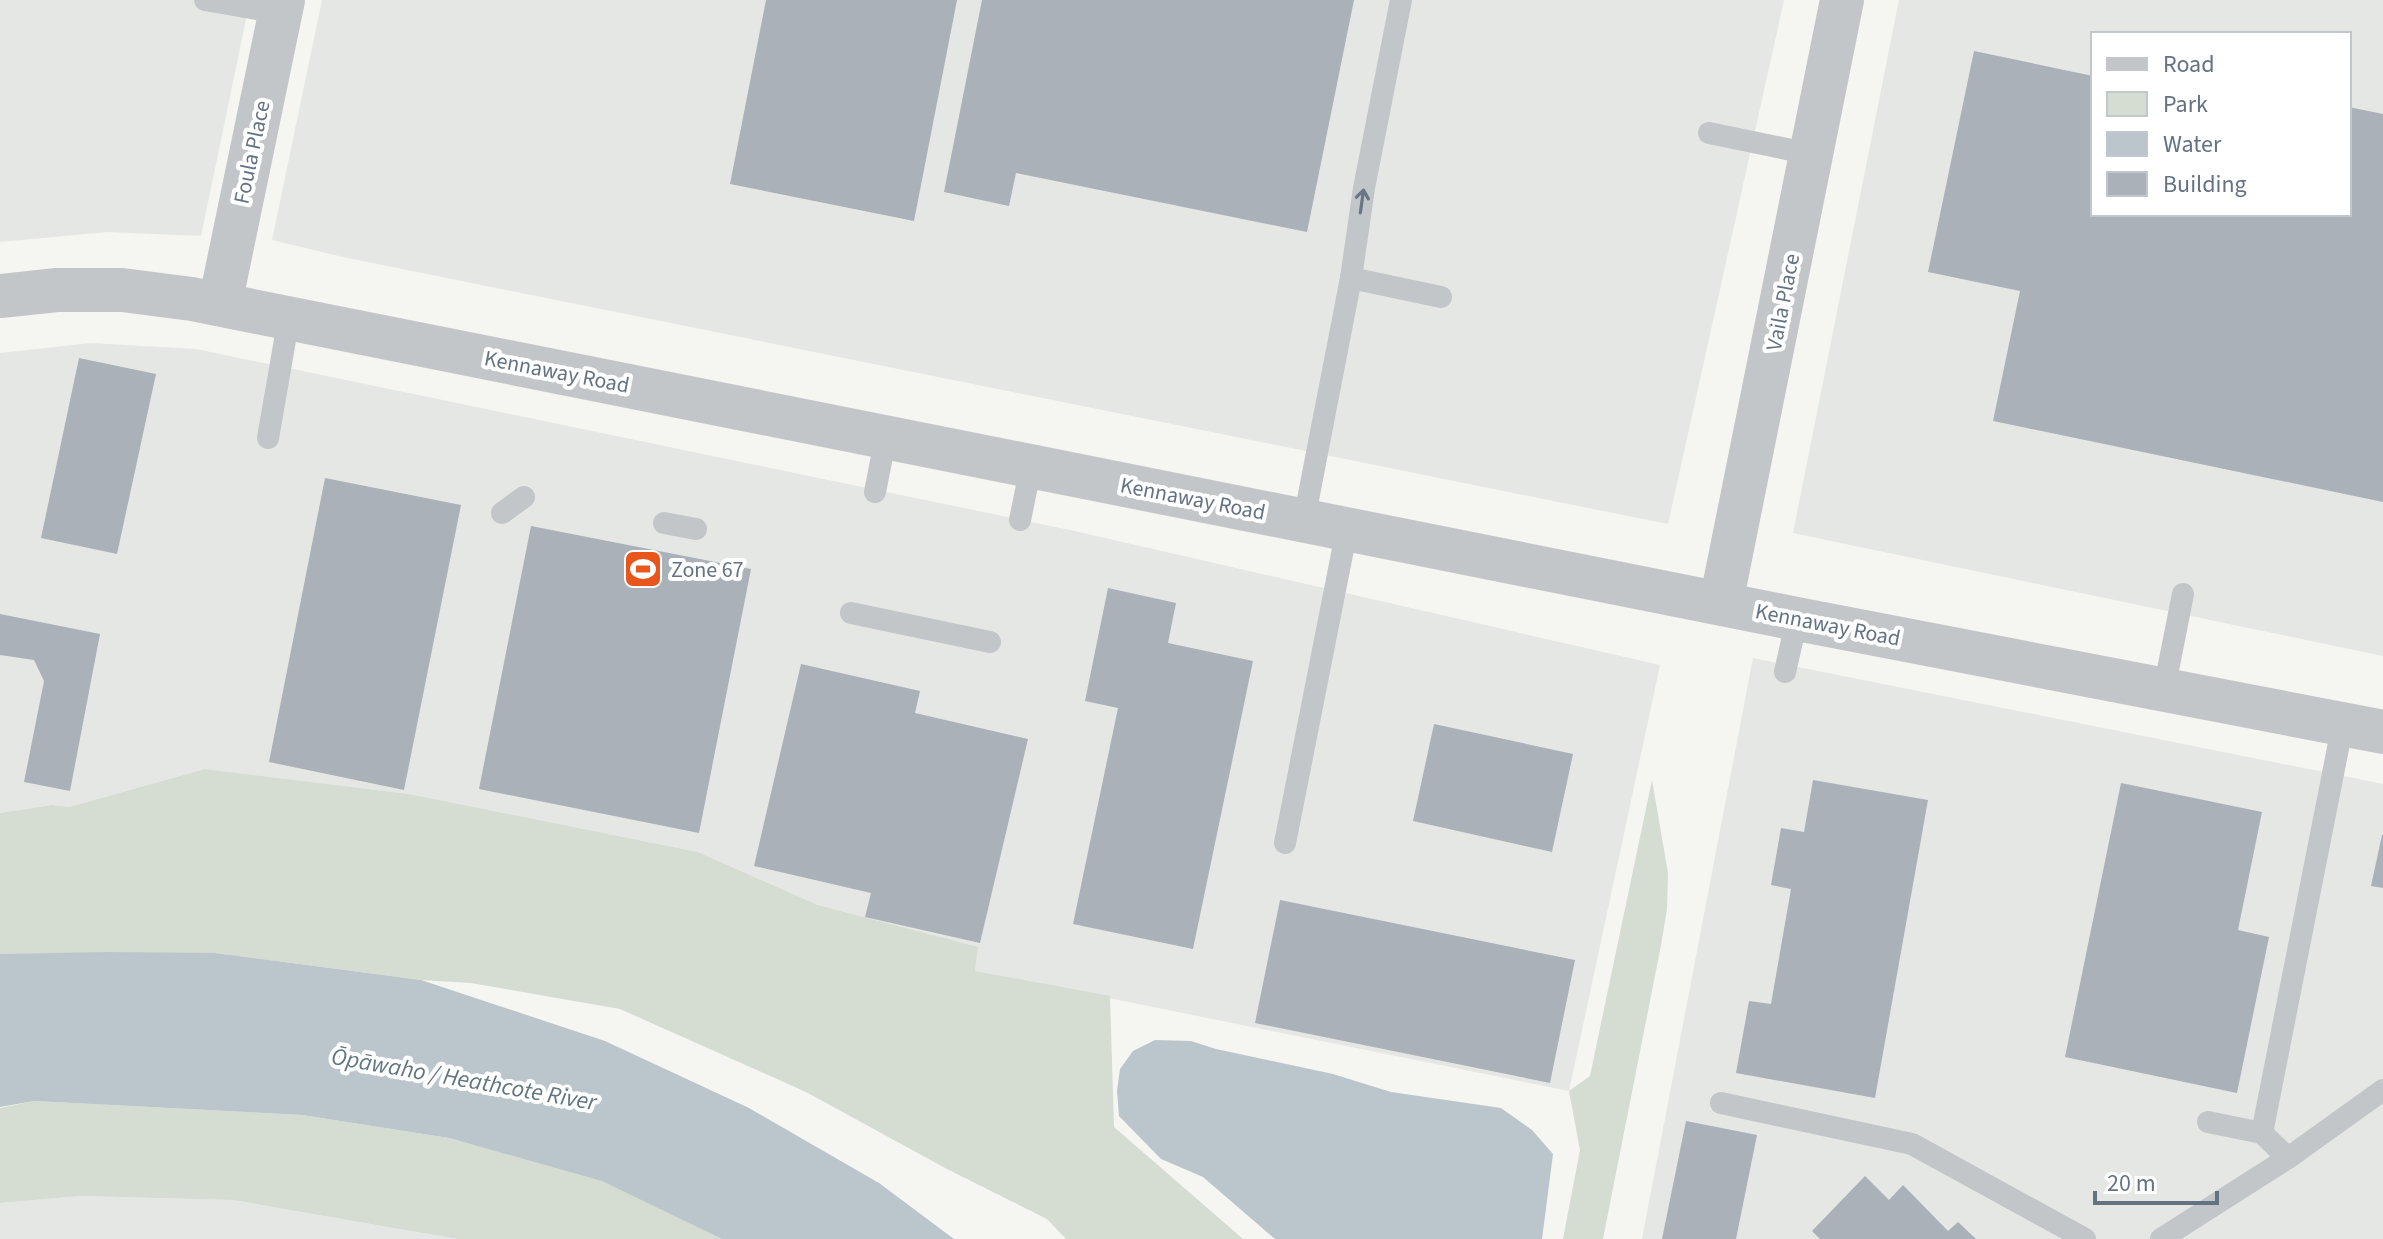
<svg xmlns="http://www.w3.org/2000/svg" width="2383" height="1239" viewBox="0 0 2383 1239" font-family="'Source Sans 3',sans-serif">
<rect width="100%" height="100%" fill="#f5f5f1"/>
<g fill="#e5e7e4" fill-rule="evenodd">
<polygon points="0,0 250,0 201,236 107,232 0,242"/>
<polygon points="322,0 1784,0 1668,524 343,257 272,240"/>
<path d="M1899 0H2383V656L1793 533ZM2093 34H2349V214H2093Z"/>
<polygon points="91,343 196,349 1070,530 1660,665 1569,1091 975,971 977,947 818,905 698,852 409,794 205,769 69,807 52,805 0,813 0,353"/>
<polygon points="1753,658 2383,784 2383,1239 1642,1239"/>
<polygon points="80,1196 233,1200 457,1239 0,1239 0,1203"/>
</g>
<g fill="#d5dcd2">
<polygon points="205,769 409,794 698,852 818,905 978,947 975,971 1110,996 1114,1127 1243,1239 1066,1239 1047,1219 947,1169 806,1092 620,1009 471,983 421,980 215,953 0,955 0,813 52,805 69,807"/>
<polygon points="1652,780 1668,873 1667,909 1661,945 1603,1239 1563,1239 1580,1150 1569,1091 1590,1076"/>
<polygon points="34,1101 302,1115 449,1138 602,1180 722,1239 457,1239 233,1200 80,1196 0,1203 0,1108"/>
</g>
<g fill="#bbc6cc">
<polygon points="107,952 215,953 421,980 605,1041 749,1108 879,1183 954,1239 722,1239 602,1181 449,1138 302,1115 34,1101 0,1107 0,954"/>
<polygon points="1155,1040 1191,1041 1216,1049 1333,1074 1391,1092 1501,1108 1532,1130 1553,1154 1542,1239 1275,1239 1203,1177 1161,1159 1119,1116 1117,1091 1120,1069 1133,1051"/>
</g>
<g fill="#aab1b8">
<polygon points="766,0 957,0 914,221 730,184"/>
<polygon points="982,0 1354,0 1307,232 1016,173 1009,206 944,192"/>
<polygon points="1974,51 2093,76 2093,214 2349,214 2349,107 2383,114 2383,502 1993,421 2020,291 1928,272"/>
<polygon points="79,358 156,374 117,554 41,538"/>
<polygon points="325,478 461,505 404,790 269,762"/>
<polygon points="531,526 751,569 699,833 479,789"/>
<polygon points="1108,588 1176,603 1168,643 1253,661 1193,949 1073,924 1118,708 1085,701"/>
<polygon points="0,614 100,634 70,791 24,782 44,681 34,660 0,655"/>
<polygon points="801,664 920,691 915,713 1028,739 980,943 865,917 871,893 754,866"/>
<polygon points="1434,724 1573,754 1552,852 1413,821"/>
<polygon points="1813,780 1928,800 1875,1098 1736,1073 1749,1001 1771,1004 1791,889 1771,885 1781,828 1804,832"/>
<polygon points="2121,783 2262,812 2238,930 2269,937 2237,1093 2065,1057"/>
<polygon points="2382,835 2383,835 2383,888 2371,886"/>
<polygon points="1280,900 1575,960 1550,1083 1255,1023"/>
<polygon points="1686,1121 1757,1135 1736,1239 1662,1239"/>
<polygon points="1865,1176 1889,1200 1903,1185 1948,1231 1958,1222 1976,1239 1820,1239 1812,1231"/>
</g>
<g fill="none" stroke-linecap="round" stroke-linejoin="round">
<g stroke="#c2c6c9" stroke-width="22">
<polyline points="205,0 280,13"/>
<polyline points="1709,133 1811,154"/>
<polyline points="1351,278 1364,188 1401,0"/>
<polyline points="268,438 289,317"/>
<polyline points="875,492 886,436"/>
<polyline points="502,513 524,497"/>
<polyline points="1020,520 1031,466"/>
<polyline points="1304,520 1351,278 1441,297"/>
<polyline points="664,523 696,529"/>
<polyline points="851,613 990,642"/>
<polyline points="1785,672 1797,619"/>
<polyline points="2164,690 2183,594"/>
<polyline points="1285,843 1347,529"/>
<polyline points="1721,1103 1912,1144 2085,1239"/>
<polyline points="2208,1122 2262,1133 2288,1158"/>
<polyline points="2262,1133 2343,723"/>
<polyline points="2161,1239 2288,1158 2383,1090"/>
</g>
<g stroke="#c2c6c9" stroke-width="44">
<polyline points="0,296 57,290 122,290 192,299 1797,619 2383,732"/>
<polyline points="220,304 283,0"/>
<polyline points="1721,603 1842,0"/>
</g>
</g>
<defs><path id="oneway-shaft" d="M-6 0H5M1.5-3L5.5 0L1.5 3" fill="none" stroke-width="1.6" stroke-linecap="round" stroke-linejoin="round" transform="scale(2)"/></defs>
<use stroke="#687786" href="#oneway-shaft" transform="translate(1362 201) rotate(-82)"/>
<defs>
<symbol id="stadium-square" viewBox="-11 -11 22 22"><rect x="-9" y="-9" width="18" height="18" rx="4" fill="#e9561d" stroke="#fff"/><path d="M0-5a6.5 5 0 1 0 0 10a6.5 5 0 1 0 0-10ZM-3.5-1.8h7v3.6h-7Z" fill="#fff"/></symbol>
</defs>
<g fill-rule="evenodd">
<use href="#stadium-square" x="621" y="547" width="44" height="44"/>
</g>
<g text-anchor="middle" stroke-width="8" stroke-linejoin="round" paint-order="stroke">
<g font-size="22" fill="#637383" stroke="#fff">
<text transform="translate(251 152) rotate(-78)" y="8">Foula Place</text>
<text transform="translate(1782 302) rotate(-79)" y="8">Vaila Place</text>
<text transform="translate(557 371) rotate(11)" y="8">Kennaway Road</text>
<text transform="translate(1193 498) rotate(11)" y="8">Kennaway Road</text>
<text transform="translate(1828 624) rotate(11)" y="8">Kennaway Road</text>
</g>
<g font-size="22" fill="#637383" stroke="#fff" text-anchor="start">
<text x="671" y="577">Zone 67</text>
</g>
<g font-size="24" font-style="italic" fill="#5f7680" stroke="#fff">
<text transform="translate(464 1079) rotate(10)" y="8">Ōpāwaho / Heathcote River</text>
</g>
</g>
<rect x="2091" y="32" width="260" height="184" fill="#ffffff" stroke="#c1c7cd" stroke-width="2"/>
<rect x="2107" y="58" width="40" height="12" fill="#c2c6c9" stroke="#c1c7cd" stroke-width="2"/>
<text x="2163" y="72" font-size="24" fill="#637383">Road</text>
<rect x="2107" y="92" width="40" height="24" fill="#d5dcd2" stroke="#c1c7cd" stroke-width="2"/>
<text x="2163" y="112" font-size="24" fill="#637383">Park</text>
<rect x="2107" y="132" width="40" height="24" fill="#bbc6cc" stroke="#c1c7cd" stroke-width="2"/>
<text x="2163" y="152" font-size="24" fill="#637383">Water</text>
<rect x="2107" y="172" width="40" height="24" fill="#aab1b8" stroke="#c1c7cd" stroke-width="2"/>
<text x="2163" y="192" font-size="24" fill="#637383">Building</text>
<path d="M2095 1191v12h122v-12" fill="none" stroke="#637383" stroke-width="4"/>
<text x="2107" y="1191" font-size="24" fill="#637383" stroke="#ffffff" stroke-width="6" paint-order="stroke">20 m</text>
</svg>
